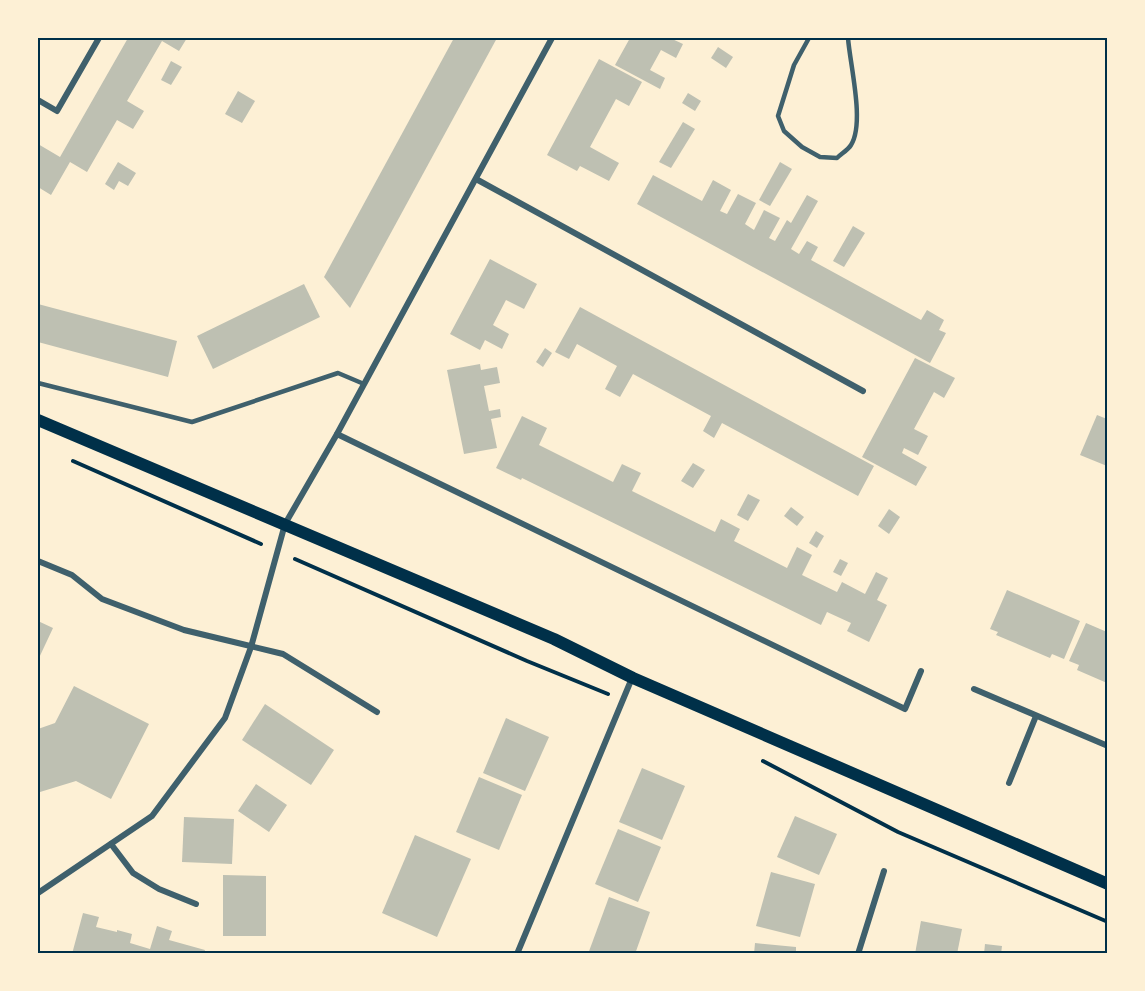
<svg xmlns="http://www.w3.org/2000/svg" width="1145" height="991" viewBox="0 0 1145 991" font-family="'Exo 2',sans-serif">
<rect width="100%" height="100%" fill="#fdf0d5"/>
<g fill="#bec0b2">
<polygon points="128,38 187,38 179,51 162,41 127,101 144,111 133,129 117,120 87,172 70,162 51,195 38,187 38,144 60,157"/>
<polygon points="454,38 497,38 350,308 324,277"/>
<polygon points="630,38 670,38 683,44 676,58 661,50 650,70 665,78 660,89 615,65"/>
<polygon points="718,47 733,57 726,68 711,58"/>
<polygon points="599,59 642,82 629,106 616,99 590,147 619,163 609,181 580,166 577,171 547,155"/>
<polygon points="171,61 182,67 171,85 161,80"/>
<polygon points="238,91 255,101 242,123 225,114"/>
<polygon points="688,93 701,101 695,111 682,103"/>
<polygon points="683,122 695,129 671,168 659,162"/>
<polygon points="118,162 136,173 128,186 119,181 114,190 105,184"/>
<polygon points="780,162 792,169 770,206 759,200"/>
<polygon points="653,175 702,201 713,180 731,190 720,211 727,214 738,194 756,203 745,224 754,230 764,210 780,218 769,238 775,241 787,220 791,223 807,195 818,201 791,249 799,254 807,241 818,247 811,260 921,320 927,310 944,320 939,330 946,333 930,363 637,204"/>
<polygon points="853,226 865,233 844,267 833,261"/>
<polygon points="490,259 537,284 524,309 506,300 493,325 509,334 502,349 485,340 480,350 450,334"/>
<polygon points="304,284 320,317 213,369 197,336"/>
<polygon points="38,304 177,341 168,377 38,342"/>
<polygon points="580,307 874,466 858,496 722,423 714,438 703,431 711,416 633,374 620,397 605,389 617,366 577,344 569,359 555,352"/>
<polygon points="545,348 552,353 543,367 536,362"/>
<polygon points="915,358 955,378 944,398 934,392 914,429 928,436 918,455 904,448 902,453 927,467 916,486 862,457"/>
<polygon points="480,364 481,370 497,367 500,383 484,386 489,411 500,409 501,417 491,419 497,448 464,454 447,370"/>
<polygon points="1097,415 1107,419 1107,466 1080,455"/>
<polygon points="522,416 547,428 539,445 613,482 622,464 641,473 632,491 715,532 721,519 740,529 734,541 787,568 797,547 812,555 802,575 837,592 842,582 865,594 876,572 888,578 877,600 887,605 869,642 847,631 851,623 827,612 821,625 522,478 521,480 496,468"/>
<polygon points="693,463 705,470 693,488 681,481"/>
<polygon points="748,494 760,500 748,521 737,515"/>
<polygon points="791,507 804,517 797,526 784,516"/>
<polygon points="889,509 900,517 889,534 878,526"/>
<polygon points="816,531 824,536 817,548 809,543"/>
<polygon points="840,559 848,563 841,576 833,572"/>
<polygon points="1007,590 1080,621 1064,659 1052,654 1050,658 996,635 998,632 990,629"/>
<polygon points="38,621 53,628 38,660"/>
<polygon points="1086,623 1107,632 1107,683 1077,670 1079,665 1069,661"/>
<polygon points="74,686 149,724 111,799 76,781 40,792 38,797 38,729 55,723"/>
<polygon points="265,704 334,750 311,785 242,740"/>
<polygon points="506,718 549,737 525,791 483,773"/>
<polygon points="642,768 685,786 662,840 619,822"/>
<polygon points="479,777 522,795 499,850 456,832"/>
<polygon points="256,784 287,805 269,832 238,811"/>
<polygon points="795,816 837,834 819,875 777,857"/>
<polygon points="184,817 234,819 232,864 182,862"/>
<polygon points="618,829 661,847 638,902 595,884"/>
<polygon points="415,835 471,859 437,937 382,913"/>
<polygon points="771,872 815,884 800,937 756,926"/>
<polygon points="223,875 266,876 266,936 223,936"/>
<polygon points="609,897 650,912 635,954 588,954"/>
<polygon points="83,913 99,917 96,927 117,932 117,930 132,934 130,943 150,949 157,926 172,931 169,940 205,950 204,954 104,954 98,952 97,954 72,954"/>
<polygon points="921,921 962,929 957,954 915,954"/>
<polygon points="755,943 796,947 796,954 754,954"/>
<polygon points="985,944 1002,946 1001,954 984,954"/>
</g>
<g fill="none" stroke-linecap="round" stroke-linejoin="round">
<g stroke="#003049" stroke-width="4">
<polyline points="73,461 261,544"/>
<polyline points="295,559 527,661 608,694"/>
<polyline points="763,761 898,832 1108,922"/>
</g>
<g stroke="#3f606c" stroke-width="4.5">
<path d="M809 38 794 65 778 116 784 131 802 147 820 157 837 158C841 154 848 150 851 145 865 123 850 65 848 38"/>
<polyline points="38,383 192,422 338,373 364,384"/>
</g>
<g stroke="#3f606c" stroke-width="6">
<polyline points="38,100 57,111 99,38"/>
<polyline points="476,179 863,391"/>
<polyline points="337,434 905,709 921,671"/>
<polyline points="38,561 72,575 102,599 184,630 283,654 377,712"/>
<polyline points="974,689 1108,746"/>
<polyline points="1009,783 1036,716"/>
<polyline points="111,844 133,873 159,889 196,904"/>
<polyline points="38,893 152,816 225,718 251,647 285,524 337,434 552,38"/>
<polyline points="517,954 632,678"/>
<polyline points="858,954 884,871"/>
</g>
<polyline stroke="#003049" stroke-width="12" points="38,420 554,639 633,678 1108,884"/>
</g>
<rect width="1145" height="991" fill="none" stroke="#fdf0d5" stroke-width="78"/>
<rect x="39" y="39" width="1067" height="913" fill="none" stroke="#003049" stroke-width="2"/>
</svg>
